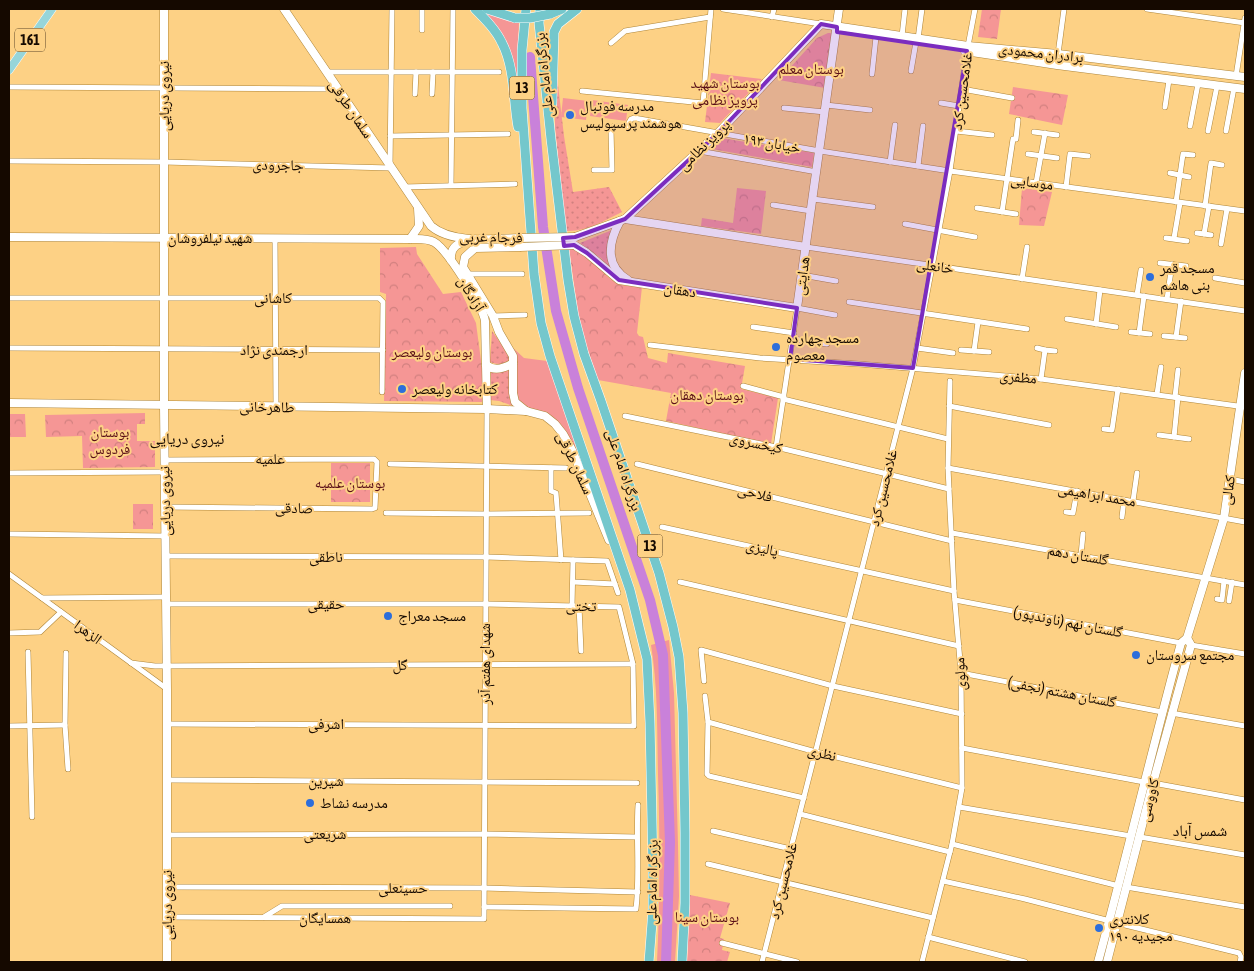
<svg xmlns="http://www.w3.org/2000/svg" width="1254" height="971" viewBox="0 0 1254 971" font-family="'Asap Condensed','Noto Naskh Arabic',sans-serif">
<defs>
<pattern id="park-crowns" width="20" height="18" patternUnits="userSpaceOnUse" patternTransform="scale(1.25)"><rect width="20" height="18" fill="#f59695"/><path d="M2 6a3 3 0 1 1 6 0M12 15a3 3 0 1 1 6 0" fill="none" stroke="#d1807f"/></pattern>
<pattern id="garden-dots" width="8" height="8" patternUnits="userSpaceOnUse" patternTransform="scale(1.25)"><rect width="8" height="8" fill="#f59695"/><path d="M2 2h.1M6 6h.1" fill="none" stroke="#d1807f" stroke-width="1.8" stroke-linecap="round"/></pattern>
</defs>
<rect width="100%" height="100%" fill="#fdd185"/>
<g fill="#f59695">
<polygon points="479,9 519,21 517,81 512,65"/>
<polygon points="563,98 588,101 586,120 561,117"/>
<polygon points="592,100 628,105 626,121 590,116"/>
<path d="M511 346 524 358 547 361 596 500 560 424C545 408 530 412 516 400L517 358Z"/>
<path d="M669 640 674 693 678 845 679 896 675 962H657C660 900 660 838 658 775 657 731 658 688 651 645Z"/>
</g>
<g fill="url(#park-crowns)">
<polygon points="982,9 1001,9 997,39 978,37"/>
<polygon points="828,33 832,33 825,88 779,80 817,38"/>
<polygon points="711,73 762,79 720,123 705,122"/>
<polygon points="1013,87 1068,95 1062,125 1009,114"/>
<polygon points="721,138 814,153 812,167 712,149"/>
<polygon points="737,188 766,191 761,234 701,226 702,218 733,223"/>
<polygon points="1022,188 1052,192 1044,226 1019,225"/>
<polygon points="416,247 417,254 443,294 461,292 476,323 482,368 482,402 384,401 386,294 380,292 380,248"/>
<path d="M569 249C589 249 599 273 615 282 622 287 634 286 642 287L637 333 639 336 643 337 648 358 667 363 668 353 745 366 741 389 778 398 771 444 666 421 671 393 598 380 585 342 578 313Z"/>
<polygon points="145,413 145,424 137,424 137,441 155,441 155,467 83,468 82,436 46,437 45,415"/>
<polygon points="9,414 25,414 26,437 9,437"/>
<rect x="331" y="463" width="39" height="39"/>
<rect x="133" y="504" width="20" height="25"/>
<polygon points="690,895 730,903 720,938 724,939 722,950 730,952 727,962 687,962"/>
</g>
<g fill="url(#garden-dots)">
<path d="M555 59 564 136 573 192 609 187 622 212C604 221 586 232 566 231L555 128Z"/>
<path d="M612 230C606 247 607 256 613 272L601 258 580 243Z"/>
<path d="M492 331 509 355 510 359C504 365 498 365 490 362Z"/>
<polygon points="511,370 519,408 499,401 490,400 491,372"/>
</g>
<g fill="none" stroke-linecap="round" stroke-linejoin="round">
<polyline stroke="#c981da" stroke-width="10" points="530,57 543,227 556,311 578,388 650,600 663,655 670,842 666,962"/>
<defs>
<g id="minor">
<polyline points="422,9 422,30"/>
<polyline points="723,9 821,24"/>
<polyline points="1147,9 1245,23"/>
<polyline points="772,17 774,9"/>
<polyline points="902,36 905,9"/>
<polyline points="918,39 922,9"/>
<polyline points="611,43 625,31 710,17"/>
<polyline points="968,46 975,9"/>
<polyline points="1058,54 1064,9"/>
<polyline points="911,71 916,42"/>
<polyline points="327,72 499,72"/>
<polyline points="872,74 876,37"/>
<polyline points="1236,76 1245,18"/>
<polyline points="9,87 338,89"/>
<polyline points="962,89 1012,98"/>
<polyline points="582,91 703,103 711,9"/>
<polyline points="415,94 416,72"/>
<polyline points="432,94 433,72"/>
<polyline points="941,103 959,106"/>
<polyline points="826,105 870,110"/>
<polyline points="1165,107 1169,80"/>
<polyline points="784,108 825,112"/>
<polyline points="1190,126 1198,84"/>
<polyline points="956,131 992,135"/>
<polyline points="1208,131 1217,86"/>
<polyline points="1226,131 1234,88"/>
<polyline points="1034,132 1057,135"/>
<polyline points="390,136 508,134"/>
<polyline points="699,151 817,172"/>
<polyline points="1028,154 1057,158"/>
<polyline points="9,161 164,162 391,168"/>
<polyline points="890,162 895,125"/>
<polyline points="390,166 392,9"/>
<polyline points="918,166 923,126"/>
<polyline points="594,170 612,170 611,129 614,126 627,126 631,119 634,118 820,151 950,171 1245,211"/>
<polyline points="1170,173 1189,177"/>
<polyline points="1036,183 1045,133"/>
<polyline points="451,185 453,9"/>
<polyline points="404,187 515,184"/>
<polyline points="1066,187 1070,154 1088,156"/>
<polyline points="813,199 873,207"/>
<polyline points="1176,202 1183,154 1193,155"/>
<polyline points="773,205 811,211"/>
<polyline points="1205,206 1211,163 1222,165"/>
<polyline points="977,208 1016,214"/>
<polyline points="1002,212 1013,139 1016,139 1018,120"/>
<polyline points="905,224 975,237"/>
<polyline points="1197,233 1211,235"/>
<polyline points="1204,234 1209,206"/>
<polyline points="275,238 276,407"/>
<polyline points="1166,238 1187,241"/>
<polyline points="1174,238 1180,203"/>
<polyline points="1221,244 1227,209"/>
<polyline points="806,247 1245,311"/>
<polyline points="1160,263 1186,266"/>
<polyline points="467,274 522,274"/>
<polyline points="802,275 836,281"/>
<polyline points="1215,278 1245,283"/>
<polyline points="1022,279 1027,247"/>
<polyline points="1137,295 1141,270"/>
<polyline points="9,298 379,298 383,302 382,392"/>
<polyline points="1167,299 1172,264"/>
<polyline points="849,302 1027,329"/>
<polyline points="493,316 525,315"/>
<polyline points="1067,319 1116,327"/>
<polyline points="1096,324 1100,290"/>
<polyline points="753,327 794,333"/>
<polyline points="1131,332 1150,334"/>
<polyline points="1139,333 1144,296"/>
<polyline points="1164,336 1185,338"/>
<polyline points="1176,337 1181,301"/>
<polyline points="793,339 827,344"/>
<polyline points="650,345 760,358 859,364 1041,379 1245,407"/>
<polyline points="9,348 383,350"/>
<polyline points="917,348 953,353"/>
<polyline points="1037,348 1045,350 1041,379"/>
<polyline points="961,350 989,352"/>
<polyline points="1045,350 1055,351"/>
<polyline points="974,351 978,322"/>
<polyline points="743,386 784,397"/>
<polyline points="1157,394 1161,367"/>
<polyline points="1175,397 1178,370"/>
<polyline points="783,399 948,439"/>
<polyline points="949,406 1049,425"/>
<polyline points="625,416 776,447 949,489"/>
<polyline points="1104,429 1112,430 1118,389"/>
<polyline points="1159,435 1189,439"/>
<polyline points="1174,437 1178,397"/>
<polyline points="776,447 797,308 835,315"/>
<polyline points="164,460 374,459 377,462 375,508 372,509 165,507"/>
<polyline points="390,464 566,468"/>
<polyline points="637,464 952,541"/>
<polyline points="551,468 551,491 556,493 561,560"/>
<polyline points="948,468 1245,522"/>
<polyline points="9,473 164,472"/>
<polyline points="1230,479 1245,482"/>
<polyline points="1133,501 1137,473"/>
<polyline points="1066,512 1073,513 1077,491"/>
<polyline points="386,513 486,514 589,513"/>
<polyline points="1122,517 1124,500"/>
<polyline points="662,527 954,591"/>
<polyline points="952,533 1245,585"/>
<polyline points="9,534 165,536"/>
<polyline points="1081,555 1083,534"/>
<polyline points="166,556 486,557 607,561 618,593"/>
<polyline points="9,574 167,689"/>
<polyline points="573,582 615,584"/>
<polyline points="680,582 959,646"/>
<polyline points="42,598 166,597"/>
<polyline points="1217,599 1222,600 1224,581"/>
<polyline points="955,600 1181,643"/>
<polyline points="1229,601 1232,582"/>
<polyline points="166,604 485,604 619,607 633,664 634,726 167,724"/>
<polyline points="572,606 573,560"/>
<polyline points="579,606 581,651"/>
<polyline points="9,633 40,632 61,612"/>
<polyline points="1191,645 1245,654"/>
<polyline points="28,652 32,817"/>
<polyline points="66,653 65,725 68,769"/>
<polyline points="131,663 155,666 633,664"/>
<polyline points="961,673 1162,712"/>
<polyline points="704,681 701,650 833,686 962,714"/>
<polyline points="705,696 708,722 816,752 962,788"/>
<polyline points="1171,713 1245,726"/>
<polyline points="708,722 707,774 709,776 804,798"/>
<polyline points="9,726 65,725"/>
<polyline points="962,748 1144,782"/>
<polyline points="167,780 637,783"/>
<polyline points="1153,783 1245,800"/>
<polyline points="959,807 1131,836"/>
<polyline points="800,814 950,852"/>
<polyline points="713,831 791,849"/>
<polyline points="167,835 484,834 636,837"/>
<polyline points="1140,837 1245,855"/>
<polyline points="952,844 1119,886"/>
<polyline points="708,864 933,918"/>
<polyline points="943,881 1025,899 1110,921"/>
<polyline points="167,887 483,888 638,892"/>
<polyline points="1126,887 1245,907"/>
<path d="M484 907 636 909C640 875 636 839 638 805"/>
<polyline points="167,917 484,919 487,409"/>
<polyline points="264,917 282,906 450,906"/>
<polyline points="1117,923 1239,953 1241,957 1240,962"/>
<polyline points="928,937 1025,962"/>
<polyline points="722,943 797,962"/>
<polyline points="762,962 913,368 950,171 967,51"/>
<polyline points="922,962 952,844 962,788 961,673 954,591 948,468 950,381"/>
</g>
<g id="secondary">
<polyline points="164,9 164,406 167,689 167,962"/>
<path d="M284 9 431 226C452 244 493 239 519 238"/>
<polyline points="965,51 1057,65 1245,89"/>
<polyline points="625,219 806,247"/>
<path d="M620 221C608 243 605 266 628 280"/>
<path d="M9 237 410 239C418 239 427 238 434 242 447 249 483 307 485 321L487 409"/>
<polyline points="575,237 625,219 718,133 821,24 968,46 1058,54 1245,77"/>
<polyline points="410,239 419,226 418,208"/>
<polyline points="574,245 587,253 619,280 797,308 839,9"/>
<polyline points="520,247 475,248 465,257 463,267 493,316 499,332 513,356 513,393 515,402 526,411 545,416 555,424 563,434 572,450 609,540"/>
<path d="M451 260C450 246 458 243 471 240"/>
<path d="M486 365C495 372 505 368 513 363"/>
<polyline points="9,403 487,409 526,411"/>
<path d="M1098 962C1127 856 1152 749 1181 643L1187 638 1224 518 1245 373"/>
<polyline points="1107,962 1153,783 1191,645 1187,638"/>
</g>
<polyline id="primary" points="9,70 52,9"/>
<g id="trunk">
<path d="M475 9C485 19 496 30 502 43 515 68 513 100 518 127"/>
<polyline points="487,9 515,18"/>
<polyline points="526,9 522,50 522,108 534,274 541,323 550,356 630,590 647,659 650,723 653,871 653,909 649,962"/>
<polyline points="540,9 539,23 551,139 568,280 574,316 584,354 601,401 659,573 673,627 679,657 683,713 685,833 685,903 682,962"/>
<polyline points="550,14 562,9"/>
<polyline points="552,104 554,32 558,24 577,9"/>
</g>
</defs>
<use href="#minor" stroke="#af8639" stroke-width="6"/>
<use href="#secondary" stroke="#af8639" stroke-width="9"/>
<use href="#primary" stroke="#fff" stroke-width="9"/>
<use href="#trunk" stroke="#fff" stroke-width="10"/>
<use href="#minor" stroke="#fff" stroke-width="5"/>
<use href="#secondary" stroke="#fff" stroke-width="8"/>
<use href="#primary" stroke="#97d5d9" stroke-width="8"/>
<use href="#trunk" stroke="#74c7cc" stroke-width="9"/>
<defs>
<g id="secondary-bridge">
<polyline points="519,238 575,237"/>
<polyline points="520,247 574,245"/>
</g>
<polyline id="trunk-bridge" points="515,18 530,18 550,14"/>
</defs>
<use href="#secondary-bridge" stroke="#af8639" stroke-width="9" stroke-linecap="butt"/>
<use href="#trunk-bridge" stroke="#fff" stroke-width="10" stroke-linecap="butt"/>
<use href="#secondary-bridge" stroke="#fff" stroke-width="8"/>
<use href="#trunk-bridge" stroke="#74c7cc" stroke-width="9"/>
</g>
<path fill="#7b2cbf" fill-opacity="0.2" stroke="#7b2cbf" stroke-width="4" stroke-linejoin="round" d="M821 24 837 27V32L967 51 913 368 790 359 797 308 619 280 587 253 574 245 564 246 563 238 575 237 625 219 718 133Z"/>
<g fill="#2d6edb" stroke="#fdd185" stroke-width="2">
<circle cx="570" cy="115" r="5"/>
<circle cx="1150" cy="277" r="5"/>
<circle cx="776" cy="347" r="5"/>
<circle cx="402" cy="389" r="5"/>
<circle cx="388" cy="616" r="5"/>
<circle cx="1136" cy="655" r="5"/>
<circle cx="310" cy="803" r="5"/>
<circle cx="1099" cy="928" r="5"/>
</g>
<g text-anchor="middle" stroke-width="4" stroke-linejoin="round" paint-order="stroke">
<g fill="#fdd185" stroke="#5b4528" stroke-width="1">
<rect x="15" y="28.5" width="30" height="23" rx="4"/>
<rect x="509.5" y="76.5" width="25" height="23" rx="4"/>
<rect x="637.5" y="534.5" width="25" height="23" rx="4"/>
</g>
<g font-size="14" font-weight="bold" fill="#150900">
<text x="30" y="45">161</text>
<text x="522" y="93">13</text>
<text x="650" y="551">13</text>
</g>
<g font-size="15" fill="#150900" stroke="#fdd185">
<text transform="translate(1041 53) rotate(6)" y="5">برادران محمودی</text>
<text transform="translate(544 75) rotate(-96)" y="5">بزرگراه امام علی</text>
<text transform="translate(962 91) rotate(-82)" y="5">غلامحسین کرد</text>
<text transform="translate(164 96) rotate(-90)" y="5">نیروی دریایی</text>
<text transform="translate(351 109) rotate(56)" y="5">سلمان طرقی</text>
<text transform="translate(772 143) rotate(10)" y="5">خیابان ۱۹۳</text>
<text transform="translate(704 145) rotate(-44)" y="5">پرویز نظامی</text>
<text transform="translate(278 165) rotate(1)" y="5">جاجرودی</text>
<text transform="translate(1032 182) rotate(8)" y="5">موسایی</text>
<text transform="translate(491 237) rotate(1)" y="5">فرجام غربی</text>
<text x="210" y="243">شهید نیلفروشان</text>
<text transform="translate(935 266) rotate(8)" y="5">خانعلی</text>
<text transform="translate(802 276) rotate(-82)" y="5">هدایتی</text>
<text transform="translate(680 290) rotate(9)" y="5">دهقان</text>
<text transform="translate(471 294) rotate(59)" y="5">آزادگان</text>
<text x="273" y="303">کاشانی</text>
<text x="274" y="355">ارجمندی نژاد</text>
<text transform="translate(1018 377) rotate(5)" y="5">مظفری</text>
<text transform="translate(267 407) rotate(1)" y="5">طاهرخانی</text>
<text transform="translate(756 443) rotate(12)" y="5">کیخسروی</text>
<text x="270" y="464">علمیه</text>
<text transform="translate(575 463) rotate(65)" y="5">سلمان طرقی</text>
<text transform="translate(624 470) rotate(72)" y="5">بزرگراه امام علی</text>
<text transform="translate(883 488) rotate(-76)" y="5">غلامحسین کرد</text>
<text transform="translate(1228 490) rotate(-81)" y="5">کمالی</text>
<text transform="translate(755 493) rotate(14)" y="5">فلاحی</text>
<text transform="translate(1097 495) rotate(10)" y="5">محمد ابراهیمی</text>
<text transform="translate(165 501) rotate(-91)" y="5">نیروی دریایی</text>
<text transform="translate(294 508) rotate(1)" y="5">صادقی</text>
<text transform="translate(762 548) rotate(12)" y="5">پالیزی</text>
<text transform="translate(1078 555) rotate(10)" y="5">گلستان دهم</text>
<text x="326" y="562">ناطقی</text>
<text x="326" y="609">حقیقی</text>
<text transform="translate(581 606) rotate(1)" y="5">تختی</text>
<text transform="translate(1068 622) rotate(11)" y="5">گلستان نهم (ناوندپور)</text>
<text transform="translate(88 632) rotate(36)" y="5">الزهرا</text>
<text transform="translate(485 664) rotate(-90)" y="5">شهدای هفتم آذر</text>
<text x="400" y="670">گل</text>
<text transform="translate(960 674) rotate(-93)" y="5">مولوی</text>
<text transform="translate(1062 692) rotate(11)" y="5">گلستان هشتم (نجفی)</text>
<text x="326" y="729">اشرفی</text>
<text transform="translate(822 753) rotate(14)" y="5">نظری</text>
<text x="326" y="786">شیرین</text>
<text transform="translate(1149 800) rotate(-76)" y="5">کاووسی</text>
<text x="325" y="839">شریعتی</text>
<text transform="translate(783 881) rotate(-76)" y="5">غلامحسین کرد</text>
<text transform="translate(652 882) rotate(-89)" y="5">بزرگراه امام علی</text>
<text x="403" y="893">حسینعلی</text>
<text transform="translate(167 905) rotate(-90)" y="5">نیروی دریایی</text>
<text x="325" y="923">همسایگان</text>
</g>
<g font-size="15" fill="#590e17" stroke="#fdd185">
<text x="811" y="74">بوستان معلم</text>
<text x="725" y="88">بوستان شهید<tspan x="725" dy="17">پرویز نظامی</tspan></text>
<text x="432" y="357">بوستان ولیعصر</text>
<text x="707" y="400">بوستان دهقان</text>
<text x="110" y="437">بوستان<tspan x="110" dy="17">فردوس</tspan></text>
<text x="350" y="488">بوستان علمیه</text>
<text x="707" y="922">بوستان سینا</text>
</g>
<g font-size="15" fill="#150900" stroke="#fdd185" text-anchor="start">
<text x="580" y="111">مدرسه فوتبال<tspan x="580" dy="17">هوشمند پرسپولیس</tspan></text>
<text x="1160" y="273">مسجد قمر<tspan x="1160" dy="17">بنی هاشم</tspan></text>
<text x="786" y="343">مسجد چهارده<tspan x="786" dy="17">معصوم</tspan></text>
<text x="412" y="394">کتابخانه ولیعصر</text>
<text x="398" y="621">مسجد معراج</text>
<text x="1146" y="660">مجتمع سروستان</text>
<text x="320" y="808">مدرسه نشاط</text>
<text x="1109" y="924">کلانتری<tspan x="1109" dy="17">۱۹۰ مجیدیه</tspan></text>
</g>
<g font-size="16" fill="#150900" stroke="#fdd185">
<text x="187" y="444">نیروی دریایی</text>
<text x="1200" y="836">شمس آباد</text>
</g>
</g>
<rect width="1254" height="971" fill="none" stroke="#150900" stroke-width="20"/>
</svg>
